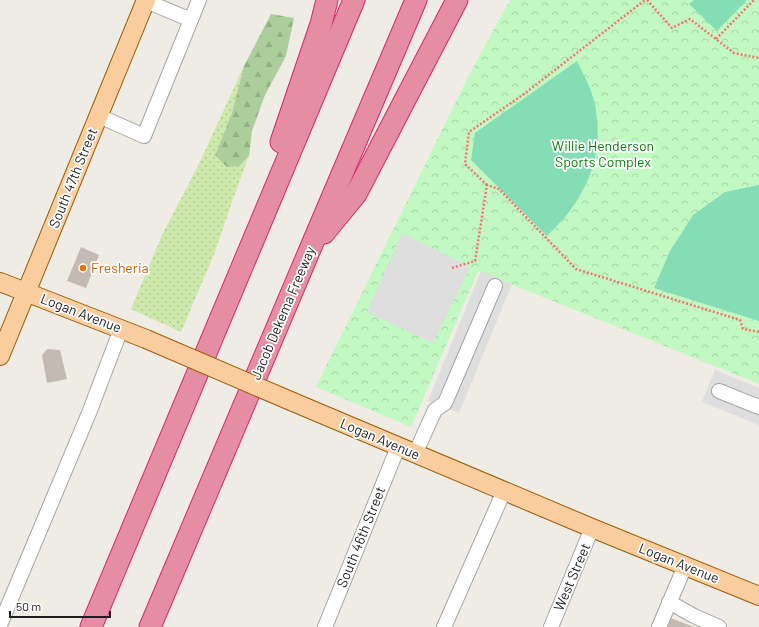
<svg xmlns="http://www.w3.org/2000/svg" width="759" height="627" viewBox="0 0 759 627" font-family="Barlow,sans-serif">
<defs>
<pattern id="grass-dots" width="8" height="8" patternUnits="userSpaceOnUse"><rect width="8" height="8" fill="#cde9ab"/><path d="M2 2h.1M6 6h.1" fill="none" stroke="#b0c793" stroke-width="1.8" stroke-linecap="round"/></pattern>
<pattern id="forest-firs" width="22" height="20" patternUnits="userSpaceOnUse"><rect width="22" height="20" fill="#acce9a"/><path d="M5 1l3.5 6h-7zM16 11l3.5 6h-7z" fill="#94b084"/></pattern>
<pattern id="park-crowns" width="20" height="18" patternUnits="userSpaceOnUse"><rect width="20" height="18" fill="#c2f9c3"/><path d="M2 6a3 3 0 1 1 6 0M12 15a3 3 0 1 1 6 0" fill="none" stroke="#a6d5a7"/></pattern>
</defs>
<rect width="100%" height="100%" fill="#efebe5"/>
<polygon fill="url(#grass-dots)" points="244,66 232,113 215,155 239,166 249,156 234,196 215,252 181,332 131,309 163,233 198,166"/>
<polygon fill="url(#forest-firs)" points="271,14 294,18 286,56 265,95 252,131 249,156 239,166 227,167 215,155 232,113 244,66"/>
<polygon fill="url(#park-crowns)" points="510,0 759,0 759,384 478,271 411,427 316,387 467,79"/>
<g fill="#84ddb5">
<polygon points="694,0 747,0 717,31 689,4"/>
<path d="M577 61C584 75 591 88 595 104 596 108 596 114 597 119 601 155 589 187 566 216 560 223 553 229 547 236L471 160 475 133Z"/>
<polygon points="759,185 759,321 654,288 670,251 693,215 725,192"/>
</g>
<g fill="#dedede">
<polygon points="402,233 470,267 433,343 367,312"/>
<polygon points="481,271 512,284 459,413 428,401"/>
<polygon points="715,370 759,388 759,425 702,402"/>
</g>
<g fill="#c4bab4">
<polygon points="81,247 99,255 86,288 67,281"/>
<polygon points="47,349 60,350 67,379 47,383 42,355"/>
<polygon points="668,617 694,627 664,627"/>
</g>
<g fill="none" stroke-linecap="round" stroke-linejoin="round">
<defs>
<g id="minor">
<polyline points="146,1 191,20"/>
<polyline points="99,116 144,136 199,0"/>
<polyline points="719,391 759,407"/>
<polyline points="415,454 435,410 445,403 495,286"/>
<polyline points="669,602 694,616 719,627"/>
<polyline points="0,625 89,413 121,329"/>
<polyline points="325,627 398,447"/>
<polyline points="444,627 504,491"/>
<polyline points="551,627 592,528"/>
<polyline points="659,627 685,566"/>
</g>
<g id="major">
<polyline points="0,282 146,339"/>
<polyline points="0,356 146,0"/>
<polyline points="293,402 592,528 759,596"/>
</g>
<g id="highway">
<polyline points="281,142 321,24 327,0"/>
<polyline points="324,233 356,194 457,0"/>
<polyline points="91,627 354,0"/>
<polyline points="150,627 308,254 416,0"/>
</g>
</defs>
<use href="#minor" stroke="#a5a5a5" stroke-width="16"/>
<use href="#major" stroke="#975c02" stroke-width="20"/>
<use href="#highway" stroke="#d8276f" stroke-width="23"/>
<g stroke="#f8736d" stroke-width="2.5" stroke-dasharray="2 2" stroke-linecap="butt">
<polyline points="647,0 672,28 690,19 734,53 759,58"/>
<polyline points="716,39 754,0"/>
<polyline points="487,185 465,164 469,132 524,94 645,0"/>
<polyline points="452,268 475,261 487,185 499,189 576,269 740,320 743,329 759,332"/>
</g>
<use href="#minor" stroke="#fff" stroke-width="14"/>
<use href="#major" stroke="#facd9e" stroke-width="18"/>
<use href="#highway" stroke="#e58da3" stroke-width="21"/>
<defs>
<polyline id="major-bridge" points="146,339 293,402"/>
</defs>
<use href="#major-bridge" stroke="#975c02" stroke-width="20" stroke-linecap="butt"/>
<use href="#major-bridge" stroke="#facd9e" stroke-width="18"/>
</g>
<circle fill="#e8710a" stroke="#fff" stroke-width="1.5" cx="83" cy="268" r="4"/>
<g text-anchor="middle" stroke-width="3.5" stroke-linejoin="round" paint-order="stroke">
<g font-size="14" fill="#0d7c0f" stroke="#fff">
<text x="603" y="151">Willie Henderson<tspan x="603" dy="16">Sports Complex</tspan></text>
</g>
<g font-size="14" fill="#1e1e1e" stroke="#fff">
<text transform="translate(73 178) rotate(-68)" y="5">South 47th Street</text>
<text transform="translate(81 313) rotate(21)" y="5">Logan Avenue</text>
<text transform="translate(283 313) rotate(-67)" y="5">Jacob Dekema Freeway</text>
<text transform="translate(380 439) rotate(23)" y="5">Logan Avenue</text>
<text transform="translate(361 537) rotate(-68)" y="5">South 46th Street</text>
<text transform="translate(679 563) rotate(22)" y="5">Logan Avenue</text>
<text transform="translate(572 577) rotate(-67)" y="5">West Street</text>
</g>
<g font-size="14" fill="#c56008" stroke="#fff" text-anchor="start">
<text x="91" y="273">Fresheria</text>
</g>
</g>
<path d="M10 611v6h100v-6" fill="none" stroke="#1e1e1e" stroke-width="2"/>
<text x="16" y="611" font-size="12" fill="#1e1e1e" stroke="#ffffff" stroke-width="3" paint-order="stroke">50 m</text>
</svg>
